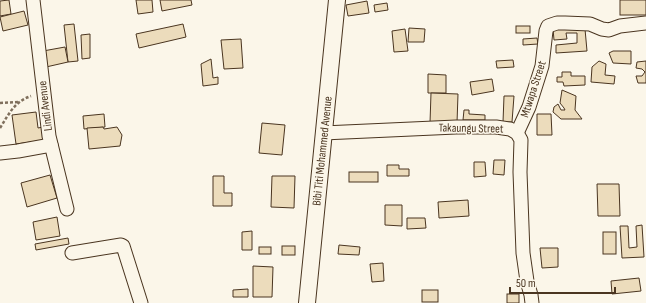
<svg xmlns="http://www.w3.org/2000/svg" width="646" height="303" viewBox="0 0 646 303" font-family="'Sofia Sans Condensed',sans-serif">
<rect width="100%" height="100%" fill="#fbf6e9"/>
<g fill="#ecdcbc" stroke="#4a3520">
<polygon points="9,0 11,14 0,16 0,1"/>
<polygon points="136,0 152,0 153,12 138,14"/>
<polygon points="160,0 191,0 192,5 162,11"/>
<rect x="620" y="0" width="26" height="15"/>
<polygon points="367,1 369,13 348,16 346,5"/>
<polygon points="387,3 388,10 375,12 374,5"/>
<polygon points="24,11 28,25 3,31 0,17"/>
<polygon points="74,24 78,61 68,62 64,25"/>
<polygon points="183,24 186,37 139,48 136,34"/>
<rect x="516" y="26" width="14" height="7"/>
<polygon points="409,28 425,29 424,42 408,42"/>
<polygon points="405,29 408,51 394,52 392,31"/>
<polygon points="553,29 585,29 587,51 556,53 556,45 577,43 577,33 566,33 567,39 554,40"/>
<polygon points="90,34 90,58 82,59 81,35"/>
<polygon points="537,38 538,44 523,45 523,39"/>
<polygon points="241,39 243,68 224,69 221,40"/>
<polygon points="65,47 68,62 46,67 43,51"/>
<polygon points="613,51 631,51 631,64 613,63 609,53"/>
<polygon points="211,59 213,78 218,77 218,84 203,86 201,64"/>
<polygon points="513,60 514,67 497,68 496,61"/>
<polygon points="599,61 606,64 605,75 615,76 614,84 591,82 592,67"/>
<polygon points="646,61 646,83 638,83 636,76 642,76 645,72 642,69 636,68 637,62"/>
<polygon points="562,72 571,72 571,76 585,76 585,85 564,86 563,82 557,82 557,77 562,77"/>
<polygon points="428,74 446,75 446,93 428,93"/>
<polygon points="492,79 494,91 472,95 470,82"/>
<polygon points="562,90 576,96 575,110 582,119 561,119 553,112 554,107 558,104 561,110 565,110 564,108 560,103"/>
<polygon points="431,93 458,94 457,123 430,123"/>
<polygon points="504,96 514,96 512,122 503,122"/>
<polygon points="464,110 469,110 469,114 485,115 485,120 463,120"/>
<polygon points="36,112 38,128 43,127 45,140 16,144 12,115"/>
<polygon points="104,114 105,127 84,129 83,116"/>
<polygon points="537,114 551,114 552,135 537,135"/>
<polygon points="262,123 285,125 282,155 259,153"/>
<polygon points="103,127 104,129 117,127 122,135 120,146 89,149 87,128"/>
<polygon points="494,160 505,160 504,175 493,174"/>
<polygon points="474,162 485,162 486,176 474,177"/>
<polygon points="387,165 399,165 399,169 409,169 409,176 387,176"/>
<rect x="349" y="172" width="29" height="10"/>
<polygon points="50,175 57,198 27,207 21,183"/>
<polygon points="213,176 224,176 224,193 232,193 232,206 213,206"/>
<polygon points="272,176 295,176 294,208 271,207"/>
<polygon points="597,184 619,184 620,216 598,216"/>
<polygon points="468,200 469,216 439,218 438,202"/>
<polygon points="385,205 402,205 402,226 385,225"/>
<polygon points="57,217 60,236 36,240 33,222"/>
<polygon points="407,218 425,218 426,228 407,229"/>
<polygon points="642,225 644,257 622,258 620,226 628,226 629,248 637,247 636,226"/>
<polygon points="252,231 252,250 242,250 242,232"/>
<rect x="603" y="232" width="13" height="22"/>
<polygon points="68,238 69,244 36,250 35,244"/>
<polygon points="339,245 360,247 359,255 338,254"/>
<rect x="282" y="246" width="13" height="9"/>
<rect x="259" y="247" width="12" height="7"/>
<polygon points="540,248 558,248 558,267 542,268"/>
<polygon points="383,263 384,281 372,282 370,264"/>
<polygon points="253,266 273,267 272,297 253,297"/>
<polygon points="639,278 641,291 612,294 611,281"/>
<polygon points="248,289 248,297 233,297 233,290"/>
<rect x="422" y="290" width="16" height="12"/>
<rect x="507" y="294" width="12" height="9"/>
</g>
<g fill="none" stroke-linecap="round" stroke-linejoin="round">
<defs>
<g id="minor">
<polyline points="33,0 49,136 67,209"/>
<polyline points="323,133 456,127 496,127 510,129 517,133 521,140 520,172 523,253 527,281 531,295 532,303"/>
<polyline points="517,133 529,107 542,66 546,31 548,26 557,23 565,23 590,24 602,29 609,30 620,26 646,23"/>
<polyline points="0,153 18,151 51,145"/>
<polyline points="72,253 121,245 123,246 141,303"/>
</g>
<polyline id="tertiary" points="307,303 337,0"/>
</defs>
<use href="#minor" stroke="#4a3520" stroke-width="15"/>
<use href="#tertiary" stroke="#4a3520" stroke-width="18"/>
<g stroke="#7f6f5c" stroke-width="2.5" stroke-dasharray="3 2" stroke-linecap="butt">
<polyline points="0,103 19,102"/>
<path d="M0 128C9 114 14 102 31 96"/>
</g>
<use href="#minor" stroke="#fbf6e9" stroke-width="13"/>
<use href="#tertiary" stroke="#fbf6e9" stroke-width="16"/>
</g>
<g text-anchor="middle" stroke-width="3" stroke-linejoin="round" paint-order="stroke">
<g font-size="12" fill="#4a3520" stroke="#fbf6e9">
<text transform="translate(533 89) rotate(-72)" y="4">Mtwapa Street</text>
<text transform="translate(45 106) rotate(-97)" y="4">Lindi Avenue</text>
<text transform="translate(471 128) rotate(1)" y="4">Takaungu Street</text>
<text transform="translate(322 151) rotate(-84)" y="4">Bibi Titi Mohammed Avenue</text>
</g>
</g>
<path d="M510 287v6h105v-6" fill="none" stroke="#4a3520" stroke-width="2"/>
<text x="516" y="287" font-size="12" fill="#4a3520" stroke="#fbf6e9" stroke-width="3" paint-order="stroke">50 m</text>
</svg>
